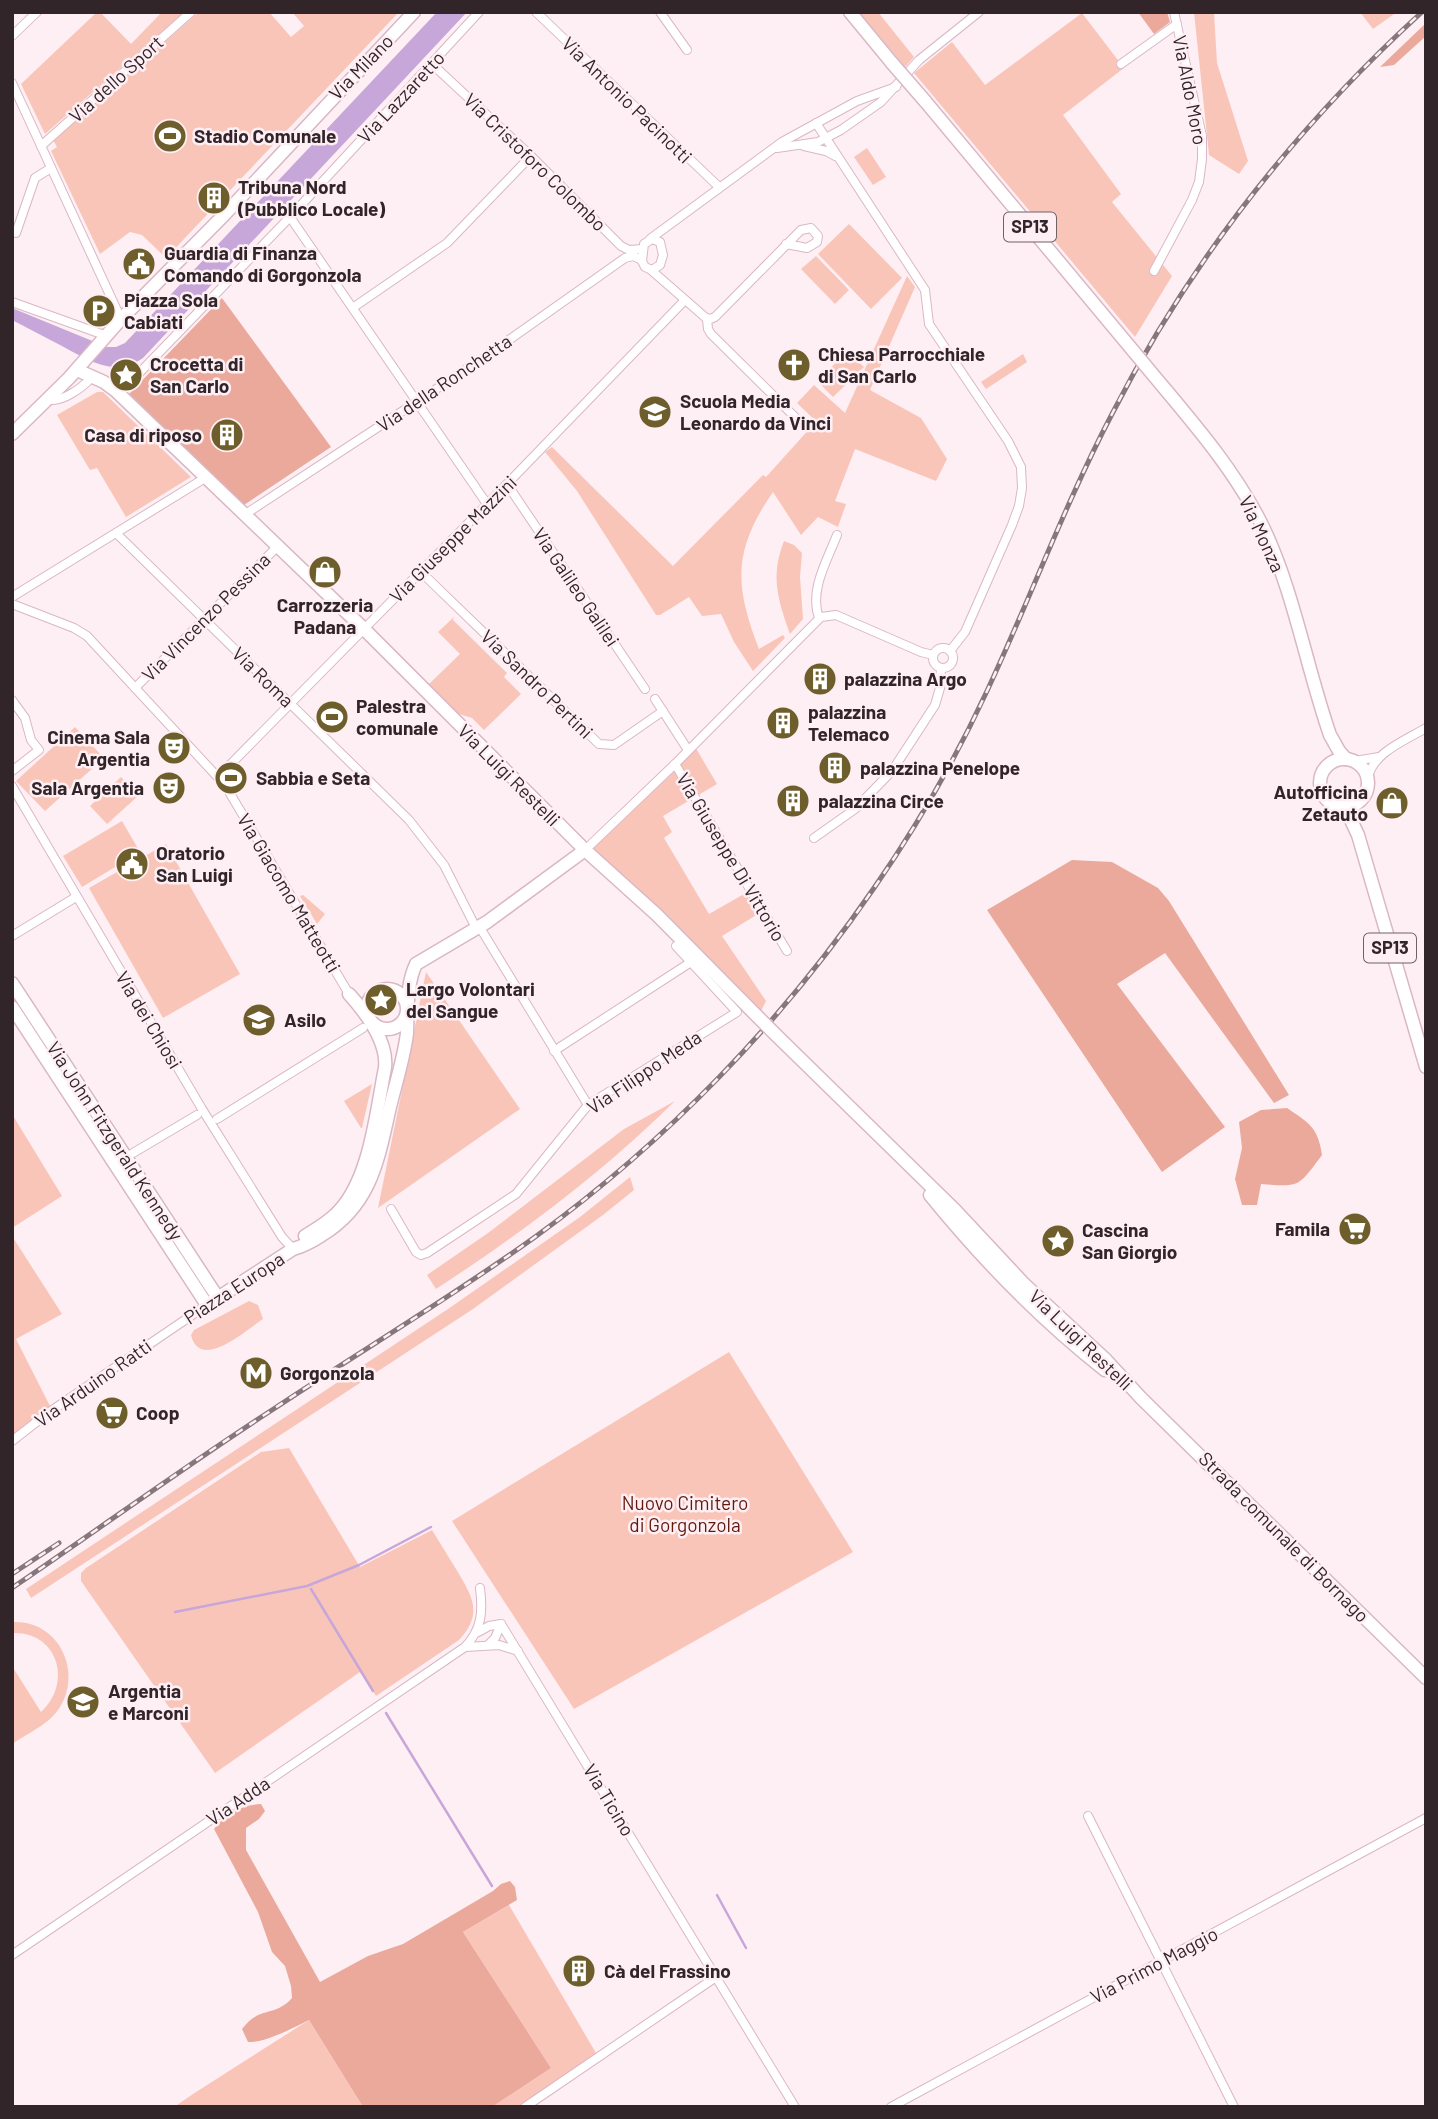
<svg xmlns="http://www.w3.org/2000/svg" width="1438" height="2119" viewBox="0 0 1438 2119" font-family="Barlow,sans-serif">
<rect width="100%" height="100%" fill="#feeff4"/>
<g fill="#fac5b9">
<polygon points="97,12 100,12 131,44 162,12 184,12 45,134 21,84"/>
<polygon points="199,12 269,12 291,37 304,26 292,12 399,12 166,258 142,235 130,232 100,254 51,151 57,147 53,140"/>
<polygon points="859,12 878,12 914,57 905,67"/>
<polygon points="1194,12 1214,12 1217,63 1248,161 1239,174 1209,155"/>
<polygon points="1360,12 1397,12 1373,29"/>
<polygon points="1082,13 1124,68 1063,115 1121,194 1112,202 1172,276 1135,337 914,73 952,42 985,85"/>
<polygon points="867,148 886,177 873,185 854,157"/>
<polygon points="849,224 902,278 871,309 818,254"/>
<polygon points="816,256 849,290 835,304 801,269"/>
<path d="M907 276 915 287 870 390 921 418 947 459 936 481 855 449 835 501 846 504 838 527 818 517 801 535 773 492C733 550 734 585 759 649L783 635 785 638 753 671 734 642 721 614 702 616 689 597 660 615H656L577 491 545 452 552 447 673 566 763 475 766 477 812 426 826 431 797 403 814 385 845 413Z"/>
<polygon points="848,351 864,367 833,397 817,381"/>
<polygon points="1023,354 1027,362 986,389 981,382"/>
<polygon points="97,392 103,392 191,477 126,517 97,468 90,470 57,415"/>
<path d="M784 541 794 545 802 553 800 577 803 619 790 634C778 600 770 576 784 541Z"/>
<polygon points="454,617 453,620 507,673 504,677 521,694 484,730 472,718 459,714 429,684 460,654 438,632"/>
<polygon points="75,727 104,758 45,811 16,781"/>
<polygon points="694,745 717,784 663,816 672,832 664,838 709,914 751,890 763,911 722,936 766,1001 761,1011 585,849"/>
<polygon points="121,777 138,796 107,824 90,806"/>
<polygon points="122,821 140,852 82,887 63,856"/>
<polygon points="166,844 240,974 163,1018 89,888"/>
<polygon points="303,895 325,914 317,924 300,896"/>
<polygon points="426,972 520,1109 378,1208"/>
<polygon points="372,1084 362,1128 361,1128 344,1101"/>
<path d="M675 1101C602 1173 522 1233 436 1289L427 1275 488 1233 624 1129Z"/>
<polygon points="12,1114 62,1196 12,1228"/>
<polygon points="630,1177 634,1190 603,1215 473,1309 31,1598 26,1589 448,1309 580,1217"/>
<polygon points="12,1236 62,1314 16,1339 51,1408 12,1435"/>
<path d="M249 1301 258 1305 263 1319C246 1330 200 1372 191 1335L194 1330Z"/>
<polygon points="729,1352 853,1552 574,1709 452,1521"/>
<path d="M289 1448 360 1567 432 1530C440 1543 448 1556 456 1569 472 1596 484 1613 459 1640L376 1696 360 1672 215 1773 81 1581V1573L86 1568 261 1452Z"/>
<path d="M12 1622C58 1619 83 1671 60 1707 50 1724 28 1733 12 1744V1666L41 1712C73 1683 58 1631 12 1633Z"/>
<polygon points="509,1905 596,2053 521,2107 492,2107 551,2068 463,1932"/>
<polygon points="309,2020 363,2107 174,2107 193,2094"/>
</g>
<g fill="#eaa99b">
<polygon points="1138,12 1167,12 1170,22 1154,34"/>
<polygon points="1426,23 1426,36 1394,65 1380,67"/>
<polygon points="222,298 331,447 244,505 129,394"/>
<polygon points="1072,860 1112,862 1158,888 1169,901 1289,1095 1274,1103 1165,953 1117,984 1225,1127 1162,1172 987,910"/>
<path d="M1287 1108C1309 1123 1318 1127 1322 1155 1298 1187 1301 1187 1261 1184L1257 1205H1242L1235 1179 1242 1148 1239 1122 1261 1110Z"/>
<path d="M261 1804 265 1811 259 1819 246 1828V1850L320 1982 368 1956 403 1944 493 1891 501 1884 510 1881 515 1887 517 1900 463 1932 551 2068 492 2107H363L309 2020C293 2028 265 2043 248 2042L242 2029C260 2005 274 2018 292 1998L291 1986 285 1966 272 1952 258 1912 214 1829C225 1814 242 1805 261 1804Z"/>
</g>
<path fill="#c7a6d9" d="M437 12H467L143 358C114 378 88 360 62 346 45 337 29 329 12 320V308L107 347H116L125 343Z"/>
<g fill="none" stroke-linecap="round" stroke-linejoin="round">
<g stroke="#c7a6d9" stroke-width="2.5">
<polyline points="311,1589 373,1691"/>
<polyline points="175,1612 307,1586 359,1565 431,1527"/>
<polyline points="386,1713 492,1886"/>
<polyline points="717,1895 746,1948"/>
</g>
<defs>
<g id="street">
<polyline points="536,12 719,187"/>
<polyline points="660,12 687,50"/>
<polyline points="12,36 37,12"/>
<polyline points="432,64 531,156 621,246 629,250 643,249"/>
<polyline points="1121,64 1177,24"/>
<polyline points="12,83 121,319"/>
<polyline points="816,123 925,290 929,324 1008,441 1021,467 1022,488 1019,506 1012,525 965,632 950,651"/>
<polyline points="41,146 191,12"/>
<polyline points="804,146 826,151 835,156"/>
<polyline points="777,148 818,142 841,130 881,102 919,60 979,12"/>
<polyline points="290,217 487,504"/>
<polyline points="16,233 35,178 51,168"/>
<polyline points="650,239 782,142 857,101 896,87"/>
<polygon points="652,239 660,242 663,255 660,265 652,270 645,267 642,261 644,244"/>
<polyline points="651,270 706,318 710,319 715,317 801,230 811,228 818,236 817,242 807,248 786,244"/>
<polyline points="1154,271 1192,200 1199,182 1202,159 1202,136 1174,12"/>
<polyline points="12,302 107,336"/>
<polyline points="354,307 447,243 531,156"/>
<polyline points="707,319 708,329 711,334 803,425 809,428"/>
<polyline points="119,394 290,217 479,12"/>
<path d="M47 399C61 404 83 387 92 377"/>
<polyline points="507,484 645,689"/>
<polyline points="244,515 482,359 625,258 633,256 642,260"/>
<polyline points="116,533 409,820 444,865 476,928"/>
<polyline points="421,572 599,744 614,745 663,711"/>
<polyline points="12,597 205,478"/>
<polyline points="12,604 74,628 87,636 225,785 349,994"/>
<path d="M819 618C809 590 827 561 837 535"/>
<circle cx="943" cy="658" r="10"/>
<polyline points="135,688 277,547"/>
<polyline points="655,699 688,750"/>
<polyline points="12,700 25,718 31,740 39,750 12,771"/>
<polyline points="1355,761 1379,757"/>
<polyline points="675,764 787,951"/>
<polyline points="218,777 507,484 685,300"/>
<path d="M1368 778C1372 753 1406 740 1426 728"/>
<polyline points="12,786 202,1109 282,1237 293,1249"/>
<polyline points="814,838 855,809 892,771 935,705 940,688 941,668"/>
<polyline points="585,850 675,764 821,617 836,615 921,652 933,655"/>
<polyline points="479,926 588,1105"/>
<polyline points="12,936 76,897"/>
<polyline points="554,1051 691,962"/>
<polyline points="217,1119 363,1028"/>
<polyline points="133,1153 197,1115"/>
<polyline points="391,1209 416,1252 421,1255 427,1253 516,1194 588,1105 737,1012 676,946"/>
<polyline points="12,1441 48,1413 207,1305"/>
<polyline points="501,1624 795,2107"/>
<polyline points="478,1632 489,1626 501,1624"/>
<polyline points="488,1645 495,1638 501,1624"/>
<polyline points="466,1647 499,1645 518,1651"/>
<polyline points="1088,1816 1234,2107"/>
<path d="M12 1955 465 1647C482 1629 483 1612 480 1588"/>
<polyline points="525,2107 716,1977"/>
<polyline points="891,2107 1426,1818"/>
</g>
<g id="secondary">
<polyline points="77,370 104,382 116,391 364,629 585,850 657,915 757,1016"/>
<polyline points="12,434 69,378 121,319 225,214 414,12"/>
<polyline points="12,983 218,1298"/>
<circle cx="387" cy="1009" r="20"/>
<path d="M12 1007 207 1305 293 1249C304 1246 313 1241 322 1235 372 1204 378 1159 390 1107 396 1082 404 1058 407 1033 408 1010 406 985 416 964L487 922 585 850"/>
<polyline points="775,1034 955,1210 1024,1284 1106,1360 1141,1398 1426,1678"/>
<path d="M930 1195C982 1259 1039 1318 1105 1370"/>
<path d="M305 1236C316 1229 327 1223 336 1214 370 1182 376 1112 385 1068 388 1041 366 1013 349 994"/>
</g>
<g id="primary">
<polyline points="850,12 892,63"/>
<polyline points="925,101 1135,353"/>
<path d="M1145 365C1187 416 1232 465 1262 525 1294 591 1306 666 1330 735L1339 751 1346 759"/>
<circle cx="1344" cy="783" r="24"/>
<polyline points="1339,807 1351,820 1358,835 1426,1067"/>
</g>
</defs>
<use href="#street" stroke="#dab7c5" stroke-width="10"/>
<use href="#secondary" stroke="#dab7c5" stroke-width="15"/>
<use href="#primary" stroke="#dab7c5" stroke-width="15"/>
<use href="#street" stroke="#fff" stroke-width="8"/>
<use href="#secondary" stroke="#fff" stroke-width="12"/>
<use href="#primary" stroke="#fff" stroke-width="12"/>
<defs>
<g id="rail">
<polyline points="12,1574 59,1543"/>
<path d="M12 1588C99 1529 184 1467 272 1410 359 1352 450 1298 535 1237 666 1142 782 1022 874 888 917 826 955 760 987 691 1030 599 1065 504 1112 414 1190 262 1296 127 1422 12"/>
</g>
</defs>
<use href="#rail" stroke="#85777c" stroke-width="5"/>
<use href="#rail" stroke="#feeff4" stroke-width="2.5" stroke-dasharray="8" stroke-linecap="butt"/>
<defs>
<polyline id="secondary-bridge" points="757,1016 775,1034"/>
<g id="primary-bridge">
<polyline points="892,63 925,101"/>
<polyline points="1135,353 1145,365"/>
</g>
</defs>
<use href="#secondary-bridge" stroke="#dab7c5" stroke-width="15" stroke-linecap="butt"/>
<use href="#primary-bridge" stroke="#dab7c5" stroke-width="15" stroke-linecap="butt"/>
<use href="#secondary-bridge" stroke="#fff" stroke-width="12"/>
<use href="#primary-bridge" stroke="#fff" stroke-width="12"/>
</g>
<defs>
<symbol id="stadium-disc" viewBox="-11 -11 22 22"><circle r="9.5" fill="#6e5e2c" stroke="#feeff4"/><path d="M0-5a6.5 5 0 1 0 0 10a6.5 5 0 1 0 0-10ZM-3.5-1.8h7v3.6h-7Z" fill="#fff"/></symbol>
<symbol id="building-disc" viewBox="-11 -11 22 22"><circle r="9.5" fill="#6e5e2c" stroke="#feeff4"/><path d="M-4-6H4V6H1V3H-1V6H-4ZM-2.5-4.3h1.7v1.8h-1.7ZM.8-4.3h1.7v1.8H.8ZM-2.5-1h1.7V.8h-1.7ZM.8-1h1.7V.8H.8Z" fill="#fff"/></symbol>
<symbol id="civic-disc" viewBox="-11 -11 22 22"><circle r="9.5" fill="#6e5e2c" stroke="#feeff4"/><path d="M-.6-6.5H3V-4.5H.6V-3L4-1V1h2V6H-6V1h2V-1L-.6-3ZM-1.2 2.5V6h2.4V2.5Z" fill="#fff"/></symbol>
<symbol id="parking-disc" viewBox="-11 -11 22 22"><circle r="9.5" fill="#6e5e2c" stroke="#feeff4"/><path d="M-3.5-5.5H1a3.5 3.5 0 0 1 0 7H-1V5.5H-3.5ZM-1-3.4V-.6H.8a1.4 1.4 0 0 0 0-2.8Z" fill="#fff"/></symbol>
<symbol id="church-disc" viewBox="-11 -11 22 22"><circle r="9.5" fill="#6e5e2c" stroke="#feeff4"/><path d="M-1.2-6h2.4v3.5h3.3v2.4h-3.3V6h-2.4V-.1h-3.3v-2.4h3.3Z" fill="#fff"/></symbol>
<symbol id="sight-disc" viewBox="-11 -11 22 22"><circle r="9.5" fill="#6e5e2c" stroke="#feeff4"/><path d="M0-6L1.8-2.2L6-1.7L2.9 1.2L3.7 5.4L0 3.3L-3.7 5.4L-2.9 1.2L-6-1.7L-1.8-2.2Z" fill="#fff"/></symbol>
<symbol id="school-disc" viewBox="-11 -11 22 22"><circle r="9.5" fill="#6e5e2c" stroke="#feeff4"/><path d="M0-5L7-2L0 1L-7-2ZM-4 1L0 2.5L4 1V4Q0 6-4 4Z" fill="#fff"/></symbol>
<symbol id="shop-disc" viewBox="-11 -11 22 22"><circle r="9.5" fill="#6e5e2c" stroke="#feeff4"/><path d="M-5-2.5h2.3a2.7 3.5 0 0 1 5.4 0H5L5.5 6h-11ZM-1.5-2.5h3a1.5 2.3 0 0 0-3 0Z" fill="#fff"/></symbol>
<symbol id="theatre-disc" viewBox="-11 -11 22 22"><circle r="9.5" fill="#6e5e2c" stroke="#feeff4"/><path d="M-5-5.5Q0-4 5-5.5V0Q5 5 0 6Q-5 5-5 0ZM-3.3-2.5H-1v1.5H-3.3ZM1-2.5H3.3v1.5H1ZM-2.8 1Q0 5.5 2.8 1Z" fill="#fff"/></symbol>
<symbol id="supermarket-disc" viewBox="-11 -11 22 22"><circle r="9.5" fill="#6e5e2c" stroke="#feeff4"/><path d="M-6-5.5h2.5l.6 2H6L4.5 2H-2.5L-4.4-4H-6ZM-1.5 3.2a1.3 1.3 0 1 0 .1 0ZM3 3.2a1.3 1.3 0 1 0 .1 0Z" fill="#fff"/></symbol>
<symbol id="metro-disc" viewBox="-11 -11 22 22"><circle r="9.5" fill="#6e5e2c" stroke="#feeff4"/><path d="M-5.5 5V-5H-3L0 0L3-5H5.5V5H3V-.5L0 4L-3-.5V5Z" fill="#fff"/></symbol>
</defs>
<g fill-rule="evenodd">
<use href="#stadium-disc" x="151" y="117" width="38" height="38"/>
<use href="#building-disc" x="195" y="179" width="38" height="38"/>
<use href="#civic-disc" x="120" y="245" width="38" height="38"/>
<use href="#parking-disc" x="80" y="292" width="38" height="38"/>
<use href="#church-disc" x="775" y="346" width="38" height="38"/>
<use href="#sight-disc" x="107" y="356" width="38" height="38"/>
<use href="#school-disc" x="636" y="393" width="38" height="38"/>
<use href="#building-disc" x="208" y="416" width="38" height="38"/>
<use href="#shop-disc" x="306" y="553" width="38" height="38"/>
<use href="#building-disc" x="801" y="660" width="38" height="38"/>
<use href="#stadium-disc" x="313" y="698" width="38" height="38"/>
<use href="#building-disc" x="764" y="704" width="38" height="38"/>
<use href="#theatre-disc" x="155" y="729" width="38" height="38"/>
<use href="#building-disc" x="816" y="749" width="38" height="38"/>
<use href="#stadium-disc" x="212" y="759" width="38" height="38"/>
<use href="#theatre-disc" x="150" y="769" width="38" height="38"/>
<use href="#building-disc" x="774" y="782" width="38" height="38"/>
<use href="#shop-disc" x="1373" y="784" width="38" height="38"/>
<use href="#civic-disc" x="113" y="845" width="38" height="38"/>
<use href="#sight-disc" x="362" y="981" width="38" height="38"/>
<use href="#school-disc" x="240" y="1001" width="38" height="38"/>
<use href="#supermarket-disc" x="1336" y="1210" width="38" height="38"/>
<use href="#sight-disc" x="1039" y="1222" width="38" height="38"/>
<use href="#metro-disc" x="237" y="1354" width="38" height="38"/>
<use href="#supermarket-disc" x="93" y="1394" width="38" height="38"/>
<use href="#school-disc" x="64" y="1683" width="38" height="38"/>
<use href="#building-disc" x="560" y="1952" width="38" height="38"/>
</g>
<g text-anchor="middle" stroke-width="5" stroke-linejoin="round" paint-order="stroke">
<g fill="#feeff4" stroke="#6f6267" stroke-width="2">
<rect x="1004" y="212.5" width="52" height="29" rx="5"/>
<rect x="1364" y="933.5" width="52" height="29" rx="5"/>
</g>
<g font-size="18" font-weight="bold" fill="#32252a">
<text x="1030" y="233">SP13</text>
<text x="1390" y="954">SP13</text>
</g>
<g font-size="19" fill="#32252a" stroke="#feeff4">
<text transform="translate(361 67) rotate(-46)" y="7">Via Milano</text>
<text transform="translate(116 79) rotate(-42)" y="7">Via dello Sport</text>
<text transform="translate(1190 90) rotate(79)" y="7">Via Aldo Moro</text>
<text transform="translate(401 97) rotate(-47)" y="7">Via Lazzaretto</text>
<text transform="translate(627 100) rotate(44)" y="7">Via Antonio Pacinotti</text>
<text transform="translate(535 162) rotate(44)" y="7">Via Cristoforo Colombo</text>
<text transform="translate(444 383) rotate(-34)" y="7">Via della Ronchetta</text>
<text transform="translate(1262 534) rotate(65)" y="7">Via Monza</text>
<text transform="translate(453 539) rotate(-45)" y="7">Via Giuseppe Mazzini</text>
<text transform="translate(576 587) rotate(56)" y="7">Via Galileo Galilei</text>
<text transform="translate(206 617) rotate(-45)" y="7">Via Vincenzo Pessina</text>
<text transform="translate(263 677) rotate(44)" y="7">Via Roma</text>
<text transform="translate(537 684) rotate(44)" y="7">Via Sandro Pertini</text>
<text transform="translate(509 775) rotate(45)" y="7">Via Luigi Restelli</text>
<text transform="translate(731 857) rotate(59)" y="7">Via Giuseppe Di Vittorio</text>
<text transform="translate(289 893) rotate(59)" y="7">Via Giacomo Matteotti</text>
<text transform="translate(149 1020) rotate(59)" y="7">Via dei Chiosi</text>
<text transform="translate(644 1072) rotate(-34)" y="7">Via Filippo Meda</text>
<text transform="translate(115 1141) rotate(57)" y="7">Via John Fitzgerald Kennedy</text>
<text transform="translate(234 1288) rotate(-33)" y="7">Piazza Europa</text>
<text transform="translate(1081 1340) rotate(44)" y="7">Via Luigi Restelli</text>
<text transform="translate(93 1383) rotate(-35)" y="7">Via Arduino Ratti</text>
<text transform="translate(1284 1537) rotate(45)" y="7">Strada comunale di Bornago</text>
<text transform="translate(609 1800) rotate(59)" y="7">Via Ticino</text>
<text transform="translate(238 1801) rotate(-34)" y="7">Via Adda</text>
<text transform="translate(1154 1965) rotate(-28)" y="7">Via Primo Maggio</text>
</g>
<g font-size="19" font-weight="bold" fill="#32252a" stroke="#feeff4" text-anchor="start">
<text x="194" y="143">Stadio Comunale</text>
<text x="238" y="194">Tribuna Nord<tspan x="238" dy="22">(Pubblico Locale)</tspan></text>
<text x="164" y="260">Guardia di Finanza<tspan x="164" dy="22">Comando di Gorgonzola</tspan></text>
<text x="124" y="307">Piazza Sola<tspan x="124" dy="22">Cabiati</tspan></text>
<text x="818" y="361">Chiesa Parrocchiale<tspan x="818" dy="22">di San Carlo</tspan></text>
<text x="150" y="371">Crocetta di<tspan x="150" dy="22">San Carlo</tspan></text>
<text x="680" y="408">Scuola Media<tspan x="680" dy="22">Leonardo da Vinci</tspan></text>
<text x="202" y="442" text-anchor="end">Casa di riposo</text>
<text x="325" y="612" text-anchor="middle">Carrozzeria<tspan x="325" dy="22">Padana</tspan></text>
<text x="844" y="686">palazzina Argo</text>
<text x="356" y="713">Palestra<tspan x="356" dy="22">comunale</tspan></text>
<text x="808" y="719">palazzina<tspan x="808" dy="22">Telemaco</tspan></text>
<text x="150" y="744" text-anchor="end">Cinema Sala<tspan x="150" dy="22">Argentia</tspan></text>
<text x="860" y="775">palazzina Penelope</text>
<text x="256" y="785">Sabbia e Seta</text>
<text x="144" y="795" text-anchor="end">Sala Argentia</text>
<text x="1368" y="799" text-anchor="end">Autofficina<tspan x="1368" dy="22">Zetauto</tspan></text>
<text x="818" y="808">palazzina Circe</text>
<text x="156" y="860">Oratorio<tspan x="156" dy="22">San Luigi</tspan></text>
<text x="406" y="996">Largo Volontari<tspan x="406" dy="22">del Sangue</tspan></text>
<text x="284" y="1027">Asilo</text>
<text x="1330" y="1236" text-anchor="end">Famila</text>
<text x="1082" y="1237">Cascina<tspan x="1082" dy="22">San Giorgio</tspan></text>
<text x="280" y="1380">Gorgonzola</text>
<text x="136" y="1420">Coop</text>
<text x="108" y="1698">Argentia<tspan x="108" dy="22">e Marconi</tspan></text>
<text x="604" y="1978">Cà del Frassino</text>
</g>
<g font-size="19" fill="#63180b" stroke="#feeff4">
<text x="685" y="1510">Nuovo Cimitero<tspan x="685" dy="22">di Gorgonzola</tspan></text>
</g>
</g>
<rect width="1438" height="2119" fill="none" stroke="#32252a" stroke-width="28"/>
</svg>
